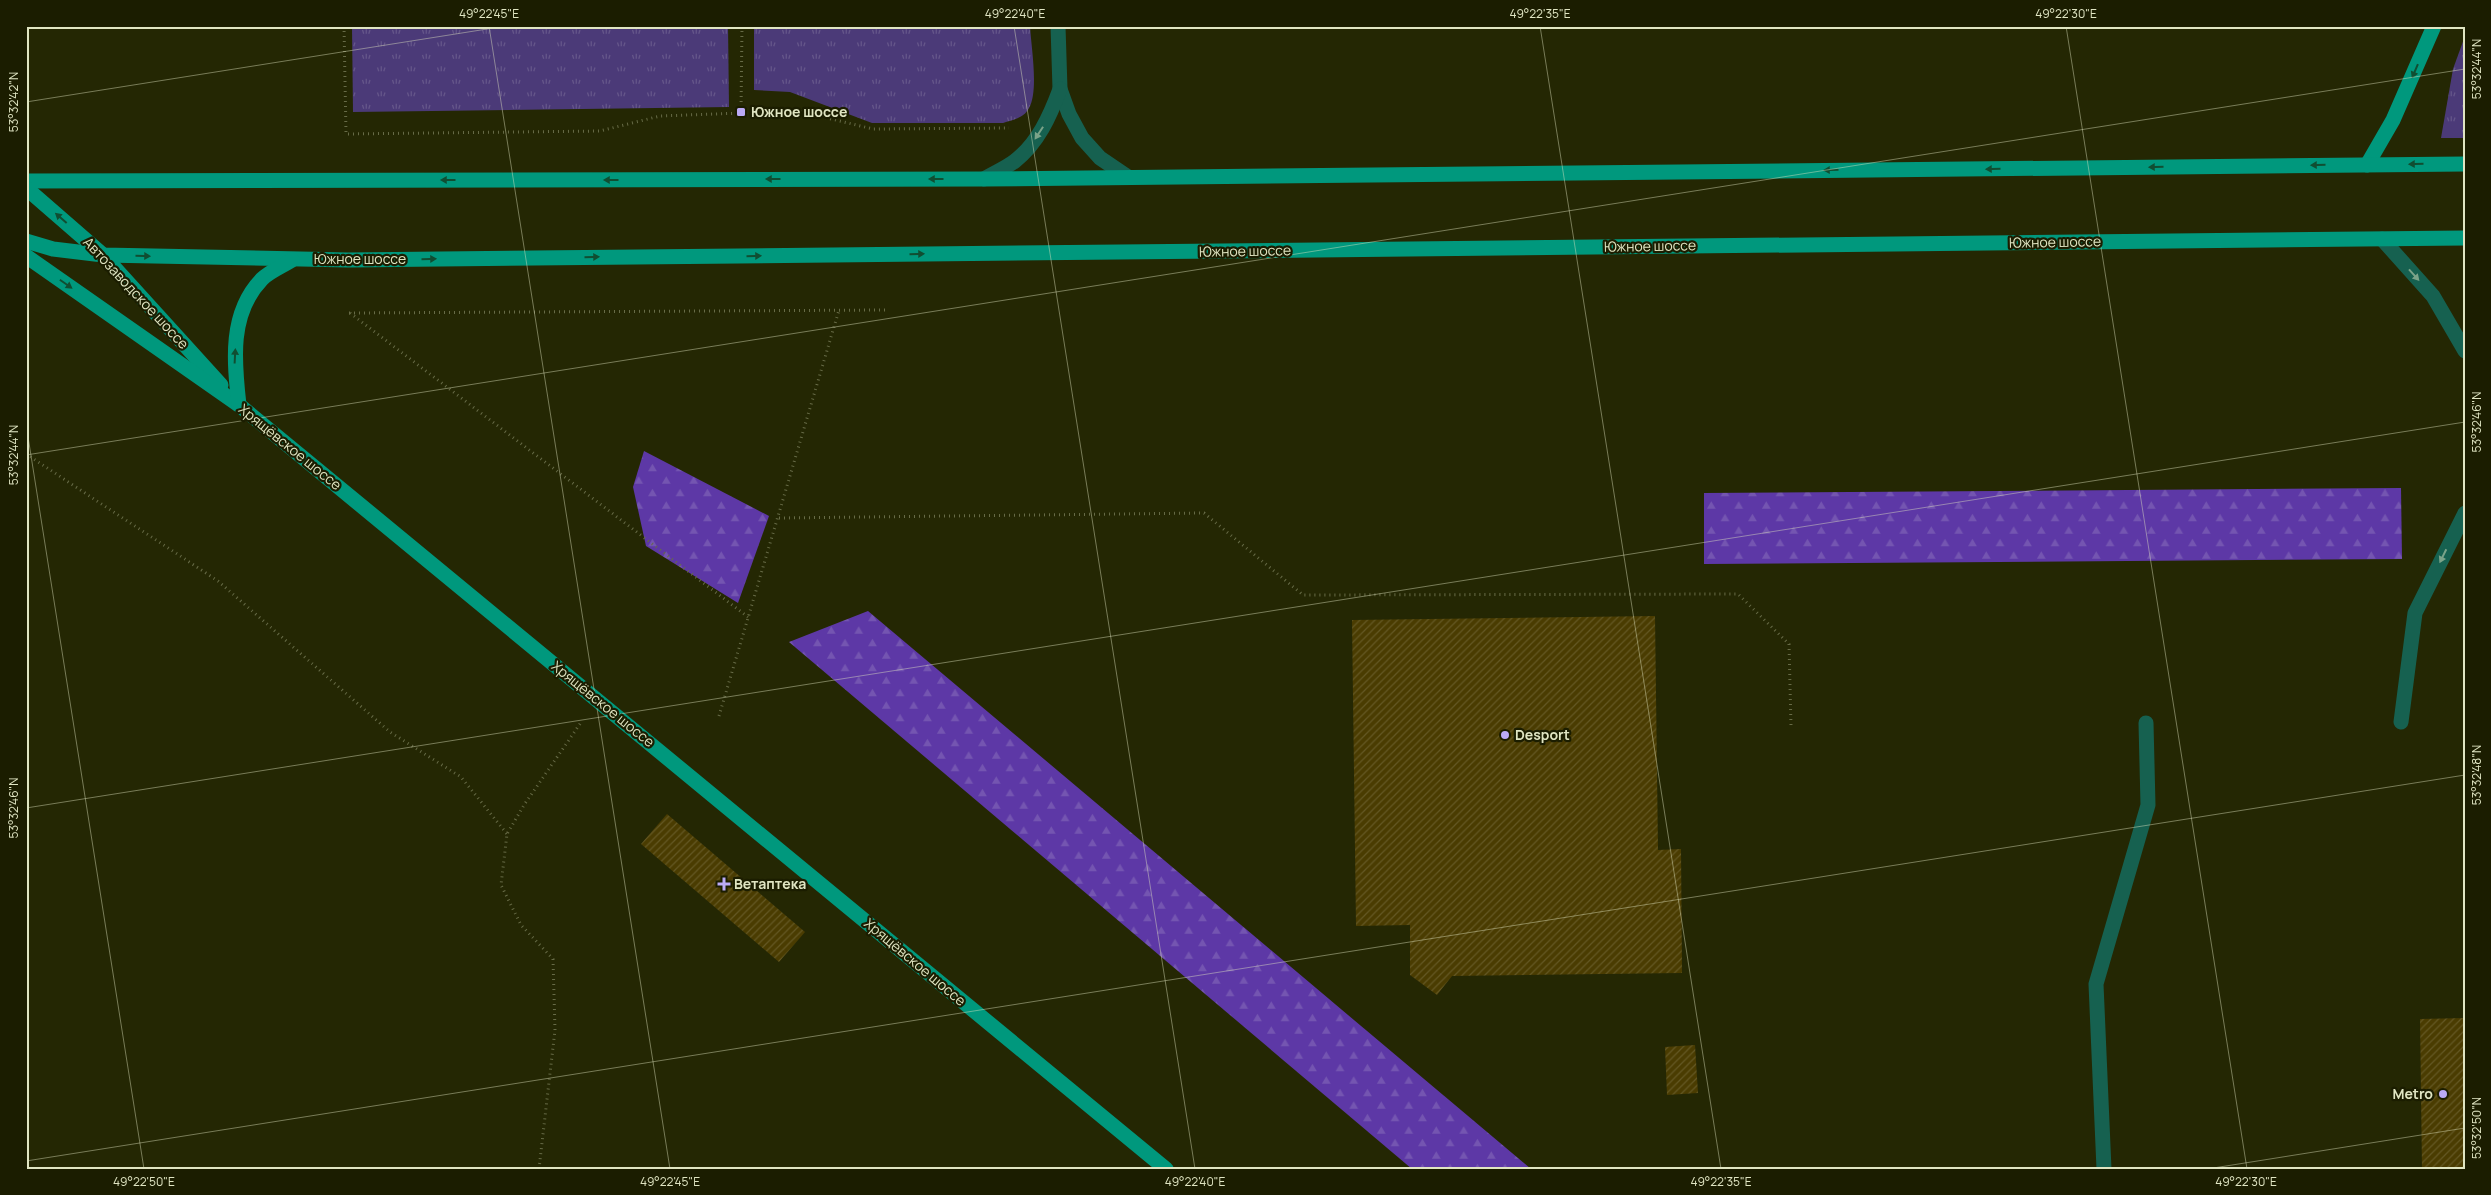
<svg xmlns="http://www.w3.org/2000/svg" width="2491" height="1195" viewBox="0 0 2491 1195" font-family="Manrope,sans-serif">
<defs>
<pattern id="grass-tufts" width="24" height="20" patternUnits="userSpaceOnUse" patternTransform="scale(1.25)"><rect width="24" height="20" fill="#4b3a78"/><path d="M3 7l-1-3M5 7V3M7 7l1-3M15 17l-1-3M17 17v-4M19 17l1-3" fill="none" stroke="#65568a"/></pattern>
<pattern id="forest-firs" width="22" height="20" patternUnits="userSpaceOnUse" patternTransform="scale(1.25)"><rect width="22" height="20" fill="#5d38a6"/><path d="M5 1l3.5 6h-7zM16 11l3.5 6h-7z" fill="#7455b1"/></pattern>
<pattern id="building-hatch" width="6" height="6" patternUnits="userSpaceOnUse" patternTransform="scale(1.25)"><rect width="6" height="6" fill="#4a3c01"/><path d="M-1 1l2-2M0 6l6-6M5 7l2-2" fill="none" stroke="#645824"/></pattern>
</defs>
<rect width="100%" height="100%" fill="#242703"/>
<g fill="url(#grass-tufts)">
<polygon points="352,26 728,26 729,107 353,112"/>
<path d="M754 26H1030C1031 46 1039 91 1029 108 1024 118 1013 120 1003 123H872L790 92 754 90Z"/>
<polygon points="2465,36 2465,138 2441,138 2453,69"/>
</g>
<g fill="url(#forest-firs)">
<polygon points="644,451 769,516 738,603 646,546 633,487"/>
<polygon points="2401,488 2402,559 1704,564 1704,493"/>
<polygon points="868,611 1531,1169 1412,1169 789,642"/>
</g>
<g fill="url(#building-hatch)">
<polygon points="1655,616 1658,850 1681,849 1682,973 1452,976 1437,995 1410,975 1410,925 1356,926 1352,620"/>
<polygon points="667,814 805,932 779,962 641,844"/>
<polygon points="2465,1018 2465,1169 2422,1169 2420,1019"/>
<polygon points="1695,1045 1698,1093 1667,1095 1665,1047"/>
</g>
<g fill="none" stroke-linecap="round" stroke-linejoin="round">
<g stroke="#676b47" stroke-width="3" stroke-dasharray="1 4" stroke-linecap="butt">
<polyline points="344,26 346,134 600,131 660,116 798,111 873,129 1009,128"/>
<polyline points="741,112 742,26"/>
<polyline points="349,313 886,310"/>
<polyline points="350,313 748,617"/>
<polyline points="26,454 218,581 390,732 461,777 507,834"/>
<polyline points="779,518 1204,513 1303,595 1738,594 1789,644 1791,726"/>
<polyline points="719,716 839,310"/>
<polyline points="539,1169 555,1030 553,959 521,925 501,885 507,834 524,805 582,721"/>
</g>
<g stroke="#166150" stroke-width="15">
<polyline points="1058,26 1060,89 1069,114 1082,138 1100,158 1128,177"/>
<path d="M984 179C994 173 1006 168 1015 161 1038 143 1050 116 1060 89"/>
<polyline points="2382,239 2433,296 2465,351"/>
<polyline points="2401,722 2415,613 2465,513"/>
<polyline points="2104,1169 2096,984 2148,805 2146,723"/>
</g>
<g stroke="#00987d" stroke-width="15">
<polyline points="2367,165 2393,120 2434,26"/>
<polyline points="26,181 984,179 2465,164"/>
<polyline points="26,188 103,255 221,385"/>
<polyline points="26,241 53,249 103,255 348,260 2465,238"/>
<polyline points="26,256 239,405 1166,1169"/>
<path d="M239 405C234 361 229 313 262 279 270 271 283 266 292 260"/>
</g>
</g>
<defs><path id="oneway-solid" d="M-6-.8H1V-3.2L6.5 0L1 3.2V.8H-6Z" transform="scale(1.25)"/></defs>
<g fill="#104e32">
<use href="#oneway-solid" transform="translate(2415 71) rotate(113)"/>
<use href="#oneway-solid" transform="translate(2416 164) rotate(179)"/>
<use href="#oneway-solid" transform="translate(2318 165) rotate(179)"/>
<use href="#oneway-solid" transform="translate(2156 167) rotate(179)"/>
<use href="#oneway-solid" transform="translate(1993 169) rotate(179)"/>
<use href="#oneway-solid" transform="translate(1831 170) rotate(179)"/>
<use href="#oneway-solid" transform="translate(773 179) rotate(180)"/>
<use href="#oneway-solid" transform="translate(936 179) rotate(180)"/>
<use href="#oneway-solid" transform="translate(448 180) rotate(180)"/>
<use href="#oneway-solid" transform="translate(611 180) rotate(180)"/>
<use href="#oneway-solid" transform="translate(61 218) rotate(-139)"/>
<use href="#oneway-solid" transform="translate(917 254) rotate(-1)"/>
<use href="#oneway-solid" transform="translate(143 256) rotate(1)"/>
<use href="#oneway-solid" transform="translate(754 256) rotate(-1)"/>
<use href="#oneway-solid" transform="translate(592 257) rotate(-1)"/>
<use href="#oneway-solid" transform="translate(429 259) rotate(-1)"/>
<use href="#oneway-solid" transform="translate(66 284) rotate(35)"/>
<use href="#oneway-solid" transform="translate(235 356) rotate(-87)"/>
</g>
<g fill="#7ba389">
<use href="#oneway-solid" transform="translate(1039 133) rotate(123)"/>
<use href="#oneway-solid" transform="translate(2414 275) rotate(48)"/>
<use href="#oneway-solid" transform="translate(2443 556) rotate(116)"/>
</g>
<path fill="none" stroke="#e0e5c2" stroke-width="1" stroke-opacity="0.45" d="M489 26 670 1169M1014 26 1195 1169M1540 26 1721 1169M2066 26 2247 1169M26 102 506 26M26 424 144 1169M26 455 2465 69M26 808 2465 422M26 1161 2465 775M2207 1169 2465 1128"/>
<g fill="#bbaaf6" stroke="#1b1d00" stroke-width="2">
<rect x="736" y="107" width="10" height="10" rx="2.5"/>
<circle cx="1505" cy="735" r="5"/>
<path d="M721.5 876.5h5v5h5v5h-5v5h-5v-5h-5v-5h5z"/>
<circle cx="2443" cy="1094" r="5"/>
</g>
<g text-anchor="middle" stroke-width="4.5" stroke-linejoin="round" paint-order="stroke">
<g font-size="14" font-weight="bold" fill="#e0e5c2" stroke="#1b1d00" text-anchor="start">
<text x="751" y="117">Южное шоссе</text>
<text x="1515" y="740">Desport</text>
<text x="734" y="889">Ветаптека</text>
<text x="2433" y="1099" text-anchor="end">Metro</text>
</g>
<g font-size="14" fill="#e0e5c2" stroke="#1b1d00">
<text transform="translate(2055 242) rotate(-1)" y="5">Южное шоссе</text>
<text transform="translate(1650 246) rotate(-1)" y="5">Южное шоссе</text>
<text transform="translate(1245 251) rotate(-1)" y="5">Южное шоссе</text>
<text x="360" y="264">Южное шоссе</text>
<text transform="translate(136 293) rotate(47)" y="5">Автозаводское шоссе</text>
<text transform="translate(290 447) rotate(39)" y="5">Хрящёвское шоссе</text>
<text transform="translate(603 704) rotate(39)" y="5">Хрящёвское шоссе</text>
<text transform="translate(915 962) rotate(40)" y="5">Хрящёвское шоссе</text>
</g>
</g>
<rect width="2491" height="1195" fill="none" stroke="#1b1d00" stroke-width="55"/>
<rect x="28" y="28" width="2436" height="1140" fill="none" stroke="#e0e5c2" stroke-width="2"/>
<g font-size="12" text-anchor="middle" fill="#e0e5c2">
<text x="489" y="18">49°22'45"E</text>
<text x="1015" y="18">49°22'40"E</text>
<text x="1540" y="18">49°22'35"E</text>
<text x="2066" y="18">49°22'30"E</text>
<text transform="translate(2477 69) rotate(-90)" y="4">53°32'44"N</text>
<text transform="translate(14 102) rotate(-90)" y="4">53°32'42"N</text>
<text transform="translate(2477 422) rotate(-90)" y="4">53°32'46"N</text>
<text transform="translate(14 455) rotate(-90)" y="4">53°32'44"N</text>
<text transform="translate(2477 775) rotate(-90)" y="4">53°32'48"N</text>
<text transform="translate(14 808) rotate(-90)" y="4">53°32'46"N</text>
<text transform="translate(2477 1128) rotate(-90)" y="4">53°32'50"N</text>
<text x="144" y="1186">49°22'50"E</text>
<text x="670" y="1186">49°22'45"E</text>
<text x="1195" y="1186">49°22'40"E</text>
<text x="1721" y="1186">49°22'35"E</text>
<text x="2246" y="1186">49°22'30"E</text>
</g>
</svg>
